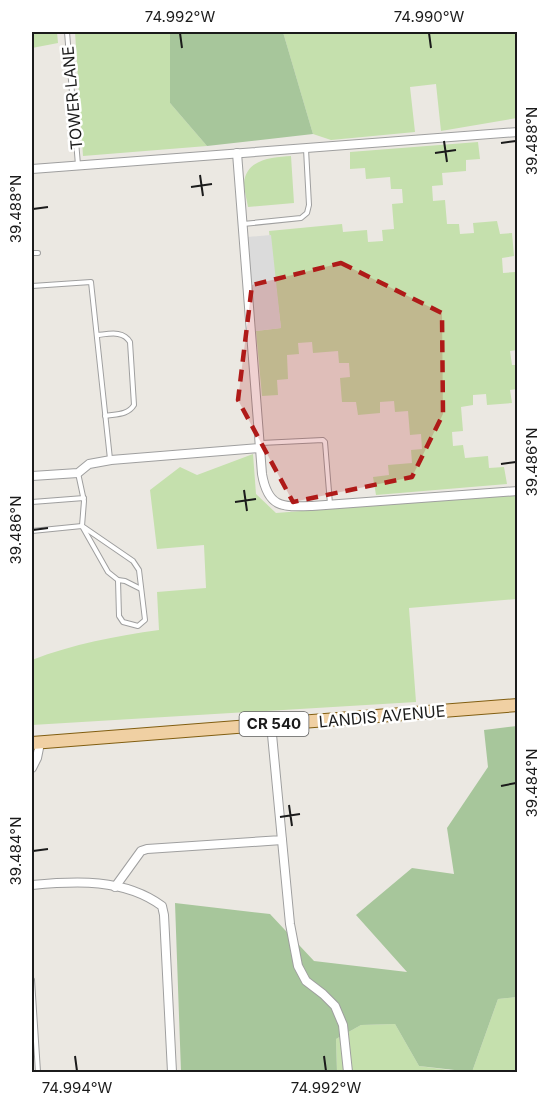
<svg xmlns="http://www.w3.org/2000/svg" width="549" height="1104" viewBox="0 0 549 1104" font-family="Inter,sans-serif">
<rect width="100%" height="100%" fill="#ebe8e2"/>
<g fill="#c5e0ad">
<polygon points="32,32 57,32 58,43 32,48"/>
<polygon points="75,32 170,32 170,103 207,146 83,156"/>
<polygon points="283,32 517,32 517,118 441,131 436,84 410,87 415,132 331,140 313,134"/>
<polygon points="478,142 480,159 466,160 466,171 442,173 443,185 432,186 433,201 445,200 447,224 459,224 460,234 474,233 473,223 497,221 500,234 512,233 514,256 502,258 503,273 515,272 516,284 517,285 517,350 510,351 512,365 517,365 517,389 510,390 512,403 487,405 486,394 473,395 473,405 461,407 463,431 452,432 453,446 463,445 465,458 488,456 489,468 504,467 507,484 376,495 373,477 389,475 388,465 412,463 411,450 422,449 421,434 410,435 408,411 395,412 394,401 380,402 380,413 358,415 356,402 342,402 340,378 350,377 349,363 339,363 338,351 313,353 312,342 298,343 299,354 287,355 288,379 277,380 278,395 262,396 256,331 281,328 269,231 342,224 343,232 367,230 368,242 383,241 382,230 394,229 392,204 403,203 402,189 391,189 390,177 366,179 365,168 350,169 350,152"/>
<path d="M291 156 294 203 248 207C247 200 244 190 244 183 246 159 273 157 291 156Z"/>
<path d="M253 454 256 494 276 513 517 494V599L409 608 416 702 32 725V660C73 644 116 636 159 630L157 592 206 588 204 545 157 549 150 490 180 467 197 475Z"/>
<polygon points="517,997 517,1072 472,1072 498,999"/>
<polygon points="395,1024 419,1066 464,1072 337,1072 336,1039 361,1025"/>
</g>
<g fill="#a7c69b">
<polygon points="170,32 283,32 313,134 207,146 170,103"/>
<polygon points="517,726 517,997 498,999 472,1072 419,1066 395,1024 361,1025 336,1039 337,1072 181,1072 175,903 270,914 314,961 407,972 356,915 412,868 454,874 447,828 488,767 484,730"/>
</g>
<polygon fill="#dbdbdb" points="271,235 281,328 256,331 247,237"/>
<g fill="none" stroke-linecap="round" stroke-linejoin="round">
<defs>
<g id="service">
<polyline points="67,32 78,165"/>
<polyline points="243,224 301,218 307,213 309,205 306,149"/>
<polyline points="32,253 38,253"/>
<polyline points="32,286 91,282 110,459"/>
<path d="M97 335C109 334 123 330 130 342L134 405C128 415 116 414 105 416"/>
<polyline points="261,443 323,440 325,442 330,504"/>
<polyline points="78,473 84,501 82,526 133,561 139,570 145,620 138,626 123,622 119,616 118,580"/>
<polyline points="32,502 84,498"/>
<polyline points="32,531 82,526 108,572 118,580 125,581 141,589"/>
<polyline points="32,980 38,1072"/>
</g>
<g id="minor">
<path d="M237 153 262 474C268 508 282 507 312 506L518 491"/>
<polyline points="32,169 518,132"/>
<polyline points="32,476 78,473 89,464 111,460 260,448"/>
<polyline points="32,768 37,758 40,743"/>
<polyline points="282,840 290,924 298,966 306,981 323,994 335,1006 343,1025 348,1072"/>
<path d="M32 885C75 881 124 878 162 906L164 915 172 1072"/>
<polyline points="115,887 141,851 147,849 282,840 271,724"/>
</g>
<polyline id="primary" points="32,743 518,705"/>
</defs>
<use href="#service" stroke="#9f9f9f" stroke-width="6"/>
<use href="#minor" stroke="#9f9f9f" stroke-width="10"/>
<use href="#primary" stroke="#815e11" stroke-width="14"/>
<use href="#service" stroke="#fff" stroke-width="4"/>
<use href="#minor" stroke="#fff" stroke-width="8"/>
<use href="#primary" stroke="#f0d0a3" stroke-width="12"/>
</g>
<path fill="#af1a18" fill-opacity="0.2" stroke="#af1a18" stroke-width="4.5" stroke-dasharray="12 8" stroke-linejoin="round" d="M341 263 442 313 443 414 412 477 293 502 238 400 252 285Z"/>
<path fill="none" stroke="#1b1b1b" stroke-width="2" d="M180 33 182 48M429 33 431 48M444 141 447 162M501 143 516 141M435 153 456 150M200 175 203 196M191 187 212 184M33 209 48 207M501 464 516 462M244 490 247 511M235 502 256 499M33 530 48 528M501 786 516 783M289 805 292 826M280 817 300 814M33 851 48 849M75 1056 77 1071M324 1056 326 1071"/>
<g text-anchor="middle" stroke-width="5" stroke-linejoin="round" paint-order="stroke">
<rect fill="#fff" stroke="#5f5f5f" stroke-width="1.5" x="239.5" y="712" width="69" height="24" rx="4.5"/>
<g font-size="15" font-weight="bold" fill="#1b1b1b">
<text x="274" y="729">CR 540</text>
</g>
<g font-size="16" fill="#1b1b1b" stroke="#fff">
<text transform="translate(72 98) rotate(-95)" y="6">TOWER LANE</text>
<text transform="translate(382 716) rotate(-5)" y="6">LANDIS AVENUE</text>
</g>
</g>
<rect width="549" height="1104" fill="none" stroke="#ffffff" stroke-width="66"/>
<rect x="33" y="33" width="483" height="1038" fill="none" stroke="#1b1b1b" stroke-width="2"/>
<g font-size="15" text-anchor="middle" fill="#1b1b1b">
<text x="180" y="22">74.992°W</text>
<text x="429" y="22">74.990°W</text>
<text transform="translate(532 141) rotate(-90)" y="5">39.488°N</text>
<text transform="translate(16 209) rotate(-90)" y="5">39.488°N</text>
<text transform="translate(532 462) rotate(-90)" y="5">39.486°N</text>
<text transform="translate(16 530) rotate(-90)" y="5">39.486°N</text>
<text transform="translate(532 783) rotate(-90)" y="5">39.484°N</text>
<text transform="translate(16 851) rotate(-90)" y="5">39.484°N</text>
<text x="77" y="1093">74.994°W</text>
<text x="326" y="1093">74.992°W</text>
</g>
</svg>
